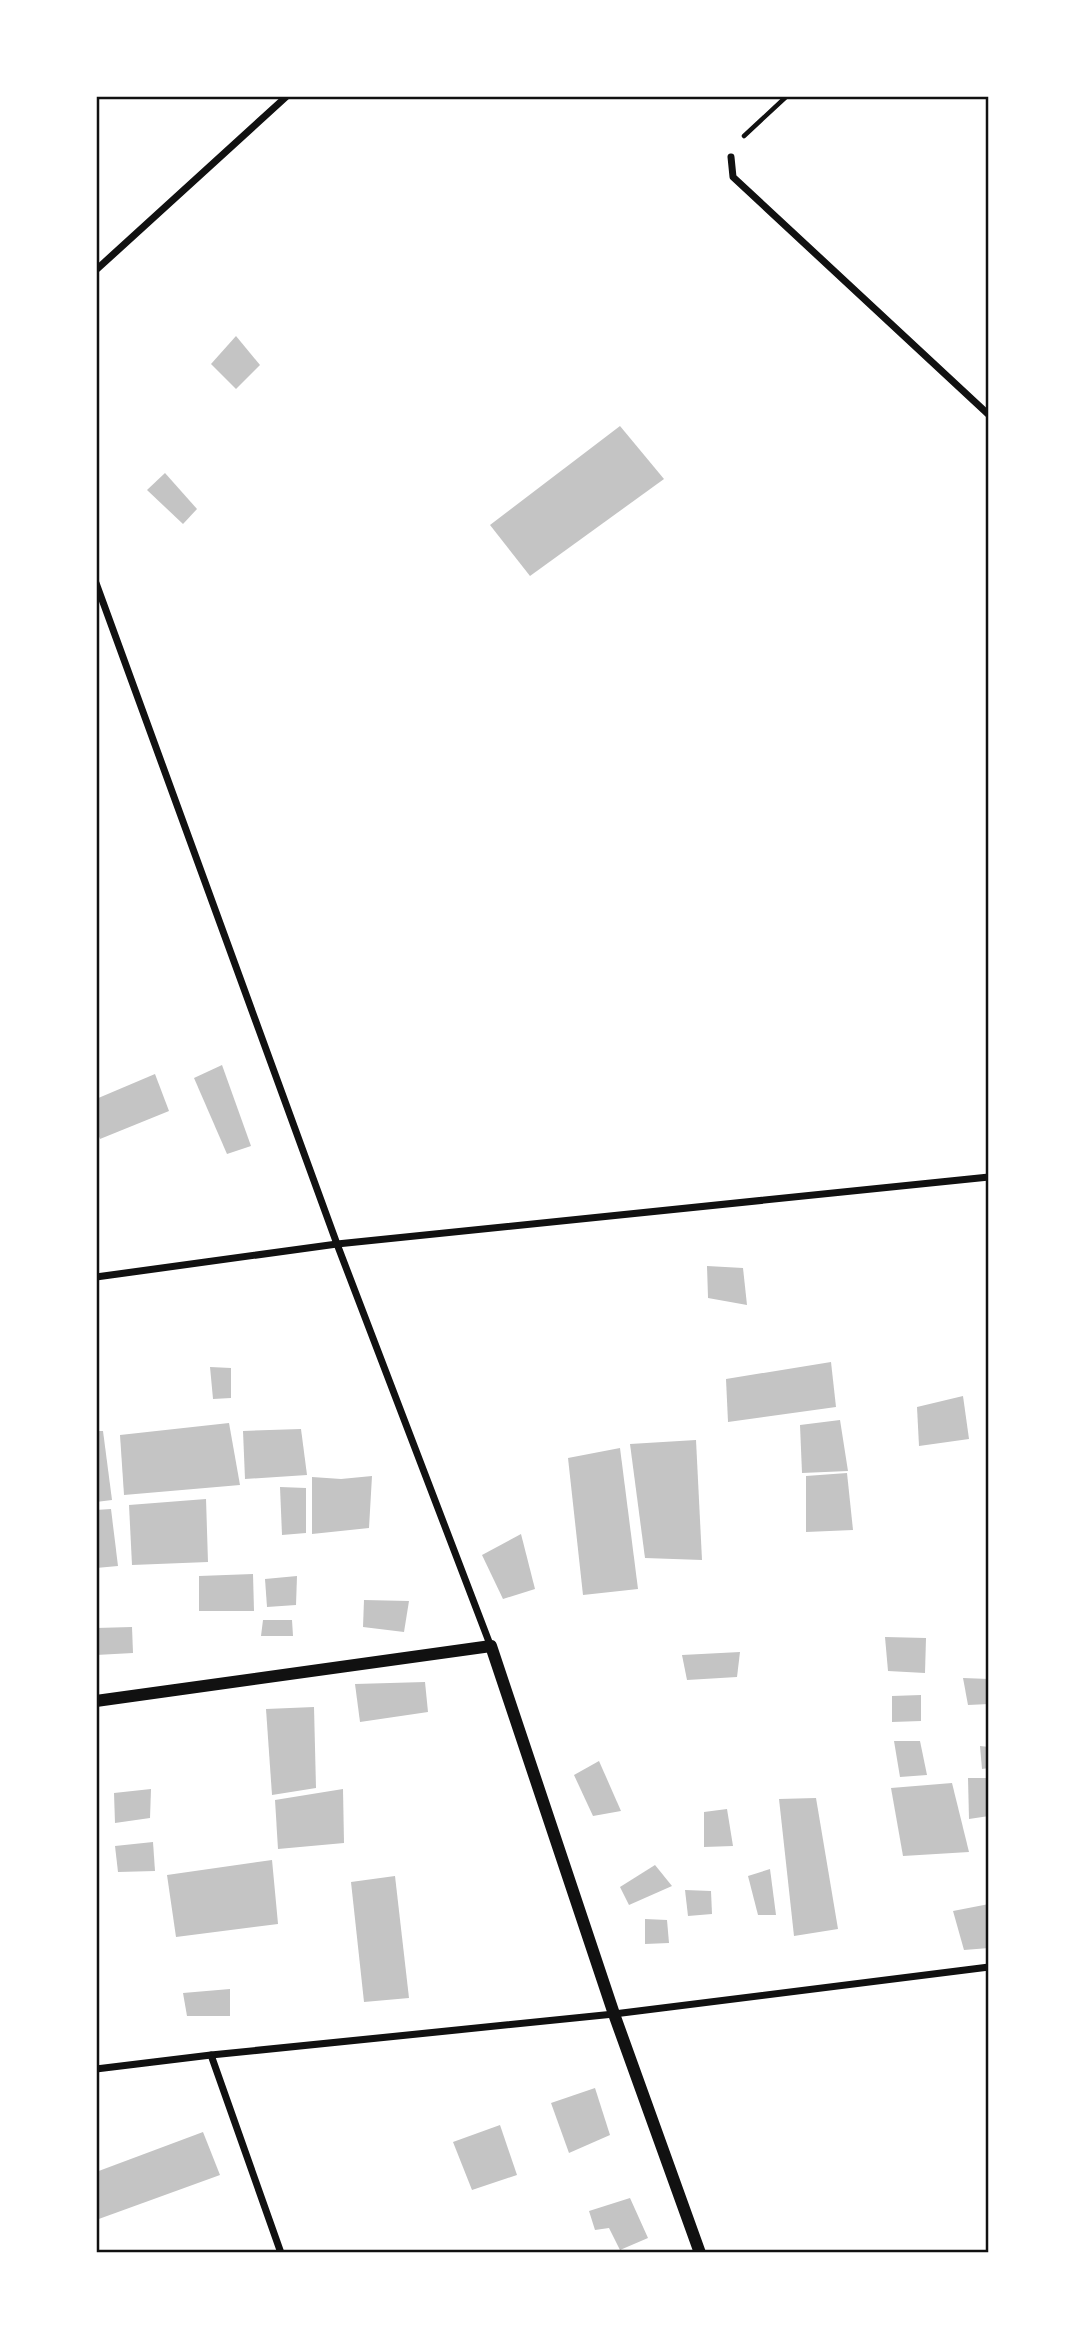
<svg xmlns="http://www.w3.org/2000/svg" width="1085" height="2349" viewBox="0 0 1085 2349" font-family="Overpass,sans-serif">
<rect width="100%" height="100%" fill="#fff"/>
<g fill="#c4c4c4">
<polygon points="236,336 260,365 236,389 211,364"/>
<polygon points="620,426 664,479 530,576 490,525"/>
<polygon points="165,473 197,509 183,524 147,490"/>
<polygon points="222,1065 251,1146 227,1154 194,1078"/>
<polygon points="155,1074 169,1111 100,1139 96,1129 96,1099"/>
<polygon points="707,1266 743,1268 747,1305 708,1298"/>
<polygon points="831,1362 836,1407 728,1422 726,1379"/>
<polygon points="210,1367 231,1368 231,1398 213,1399"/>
<polygon points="963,1396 969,1439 919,1446 917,1407"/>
<polygon points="840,1420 848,1471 802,1473 800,1425"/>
<polygon points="229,1423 240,1485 124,1495 120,1435"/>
<polygon points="301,1429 307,1475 245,1479 243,1431"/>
<polygon points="96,1431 103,1431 112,1500 96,1502"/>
<polygon points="696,1440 702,1560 645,1558 630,1444"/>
<polygon points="620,1448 638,1589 583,1595 568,1458"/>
<polygon points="847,1473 853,1530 806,1532 806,1476"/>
<polygon points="372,1476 369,1528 312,1534 312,1477 341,1479"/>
<polygon points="280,1487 306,1488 306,1533 282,1535"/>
<polygon points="206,1499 208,1562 132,1565 129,1505"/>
<polygon points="111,1509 118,1566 96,1568 96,1510"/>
<polygon points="521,1534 535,1589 503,1599 482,1555"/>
<polygon points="253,1574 254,1611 199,1611 199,1576"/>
<polygon points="297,1576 296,1605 267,1607 265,1579"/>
<polygon points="364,1600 409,1601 404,1632 363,1627"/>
<polygon points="263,1620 292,1620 293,1636 261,1636"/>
<polygon points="132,1627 133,1653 96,1655 96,1628"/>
<polygon points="885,1637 926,1638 925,1673 888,1671"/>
<polygon points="740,1652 737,1677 687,1680 682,1655"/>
<polygon points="963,1678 989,1679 989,1704 968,1705"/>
<polygon points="425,1682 428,1712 360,1722 355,1684"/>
<polygon points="921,1695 921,1721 892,1722 892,1696"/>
<polygon points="314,1707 316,1788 272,1795 266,1709"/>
<polygon points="894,1741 920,1741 927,1775 900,1777"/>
<polygon points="980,1746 989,1747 989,1768 982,1769"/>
<polygon points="599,1761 621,1811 593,1816 574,1775"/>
<polygon points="968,1778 989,1778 989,1816 969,1819"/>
<polygon points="952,1783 969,1852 903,1856 891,1788"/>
<polygon points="151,1789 150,1818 115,1823 114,1793"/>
<polygon points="343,1789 344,1843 278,1849 275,1800"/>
<polygon points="816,1798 838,1929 794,1936 779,1799"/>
<polygon points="727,1809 733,1846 704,1847 704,1812"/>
<polygon points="153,1842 155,1871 118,1872 115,1846"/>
<polygon points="272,1860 278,1924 176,1937 167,1875"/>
<polygon points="655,1865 672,1886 629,1905 620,1887"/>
<polygon points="770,1869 776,1915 758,1915 748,1876"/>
<polygon points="395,1876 409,1998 364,2002 351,1882"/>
<polygon points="685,1890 711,1891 712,1914 688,1916"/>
<polygon points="989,1904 989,1948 964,1950 953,1911"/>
<polygon points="645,1919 667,1920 669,1943 645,1944"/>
<polygon points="230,1989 230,2016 187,2016 183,1993"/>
<polygon points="595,2088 610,2135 569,2153 551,2103"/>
<polygon points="500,2125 517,2175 472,2190 453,2142"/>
<polygon points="203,2132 220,2175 96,2220 96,2172"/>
<polygon points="630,2198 648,2238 620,2250 609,2228 595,2230 589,2211"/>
</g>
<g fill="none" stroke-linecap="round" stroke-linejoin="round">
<polyline stroke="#111" stroke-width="4.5" points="744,136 787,96"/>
<g stroke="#111" stroke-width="7">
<polyline points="731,157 733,177 989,415"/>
<polyline points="96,270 287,96"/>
<polyline points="96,583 337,1244 491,1647"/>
<polyline points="96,1277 337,1244 989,1177"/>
<polyline points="211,2055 281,2253"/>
<polyline points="96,2069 211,2055 614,2014 989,1967"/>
</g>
<polyline stroke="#111" stroke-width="12" points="96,1701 491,1646 614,2014 700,2253"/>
</g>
<rect width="1085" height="2349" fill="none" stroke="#ffffff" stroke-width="196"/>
<rect x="98" y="98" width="889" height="2153" fill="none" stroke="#111" stroke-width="2.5"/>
</svg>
